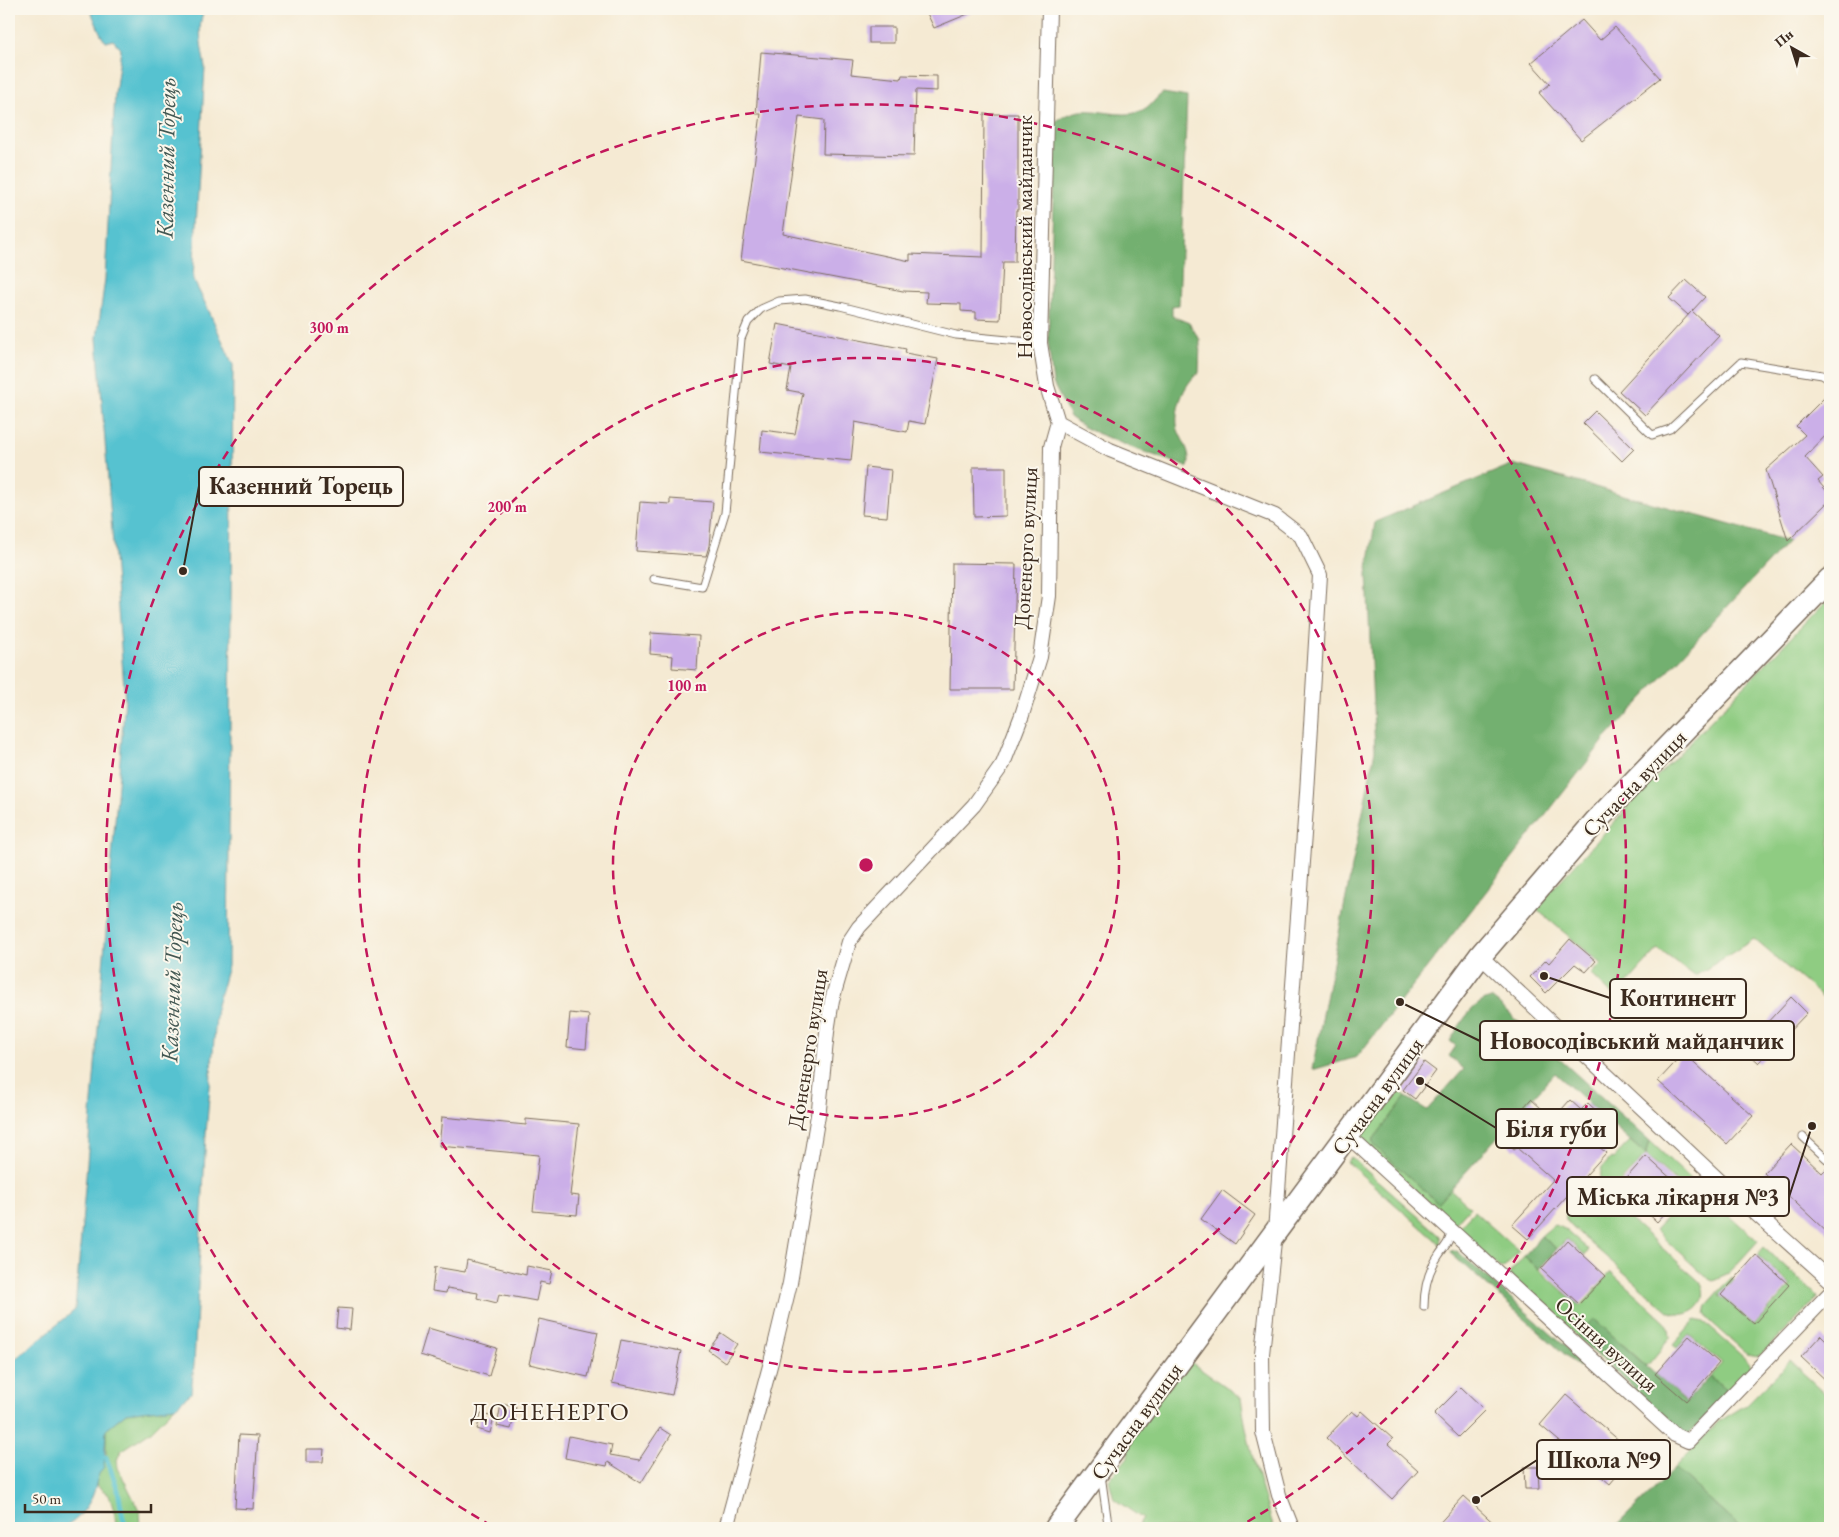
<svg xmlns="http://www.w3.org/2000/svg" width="1839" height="1537" viewBox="0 0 1839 1537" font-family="'EB Garamond',serif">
<rect width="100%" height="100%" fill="#fbf7ec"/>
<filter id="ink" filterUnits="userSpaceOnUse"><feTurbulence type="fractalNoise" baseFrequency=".02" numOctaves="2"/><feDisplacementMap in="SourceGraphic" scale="10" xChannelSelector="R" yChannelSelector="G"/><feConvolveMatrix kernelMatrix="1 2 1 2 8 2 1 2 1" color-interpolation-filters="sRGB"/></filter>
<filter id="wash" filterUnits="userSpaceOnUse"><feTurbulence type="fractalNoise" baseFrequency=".0096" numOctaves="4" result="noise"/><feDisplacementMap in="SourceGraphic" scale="20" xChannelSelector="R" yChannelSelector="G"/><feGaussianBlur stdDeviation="1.12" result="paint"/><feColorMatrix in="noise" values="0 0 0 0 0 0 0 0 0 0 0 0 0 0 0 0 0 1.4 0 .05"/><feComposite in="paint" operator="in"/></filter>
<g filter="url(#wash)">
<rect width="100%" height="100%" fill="#f5ead3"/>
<g fill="#8fcc82" stroke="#657b50">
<polygon points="1830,597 1830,1004 1754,939 1695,976 1658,949 1615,997 1591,974 1602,964 1535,908 1645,789"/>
<polygon points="1396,1090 1406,1097 1372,1141 1438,1203 1450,1189 1470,1207 1454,1225 1362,1142 1362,1138 1365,1130"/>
<polygon points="1630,1141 1646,1155 1650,1141 1693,1182 1686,1190 1646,1155 1610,1193 1599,1180 1602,1168 1611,1158 1613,1159"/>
<polygon points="1351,1157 1440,1236 1441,1245 1347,1162"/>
<polygon points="1696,1186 1758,1241 1729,1273 1713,1280 1705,1276 1655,1230"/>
<path d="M1589 1190H1593L1602 1194 1700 1282C1713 1304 1688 1322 1668 1311L1572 1227 1566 1220C1564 1204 1574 1193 1589 1190Z"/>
<polygon points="1474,1211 1519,1251 1505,1267 1501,1269 1457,1229"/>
<polygon points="1554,1225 1565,1229 1589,1250 1585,1255 1567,1239 1557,1249 1541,1236"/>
<polygon points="1764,1247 1816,1295 1817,1298 1760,1356 1747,1354 1709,1320 1705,1314 1707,1305 1731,1278 1733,1280 1720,1295 1754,1325 1791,1285 1757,1255"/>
<polygon points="1524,1256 1580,1306 1611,1272 1665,1321 1669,1327 1670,1338 1647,1366 1594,1319 1577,1337 1509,1274"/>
<polygon points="1696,1320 1704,1322 1750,1363 1750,1368 1729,1392 1710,1376 1722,1363 1689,1335 1677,1348 1673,1345"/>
<path d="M1189 1361 1241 1398C1247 1443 1260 1485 1274 1528H1136L1143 1519 1114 1499 1109 1480 1128 1457 1129 1438Z"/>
<polygon points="1790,1361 1830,1398 1830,1528 1741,1528 1675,1468 1718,1422 1746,1405"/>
<polygon points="175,1407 151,1431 121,1451 117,1460 118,1468 140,1512 141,1528 116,1528 115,1514 109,1495 96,1485 98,1474 106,1457 106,1429 126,1413"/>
</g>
<g fill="#73b070" stroke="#576d47">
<path d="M1163 93 1187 97 1179 305 1172 306V316L1189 323 1200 340 1199 373C1184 382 1173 412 1178 430 1183 443 1192 452 1188 467L1130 447 1085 428 1070 417 1053 383 1048 342 1056 121C1063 117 1072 112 1081 111 1100 109 1120 118 1139 112 1151 109 1153 99 1163 93Z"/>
<polygon points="1513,464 1788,541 1605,739 1357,1057 1312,1070 1375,750 1367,574 1375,522"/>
<path d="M1491 998 1500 1005 1650 1141 1646 1155 1555 1073 1438 1203 1375 1146 1372 1141 1406 1097 1427 1110 1464 1069 1449 1056 1456 1046 1450 1041C1461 1024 1470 1004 1491 998Z"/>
<polygon points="1541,1236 1557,1249 1539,1269 1524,1256"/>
<polygon points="1457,1251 1583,1362 1579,1367 1449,1252"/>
<polygon points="1594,1319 1686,1402 1710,1376 1729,1392 1689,1434 1680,1430 1577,1337"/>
<polygon points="1675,1468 1741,1528 1607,1528 1609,1526 1617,1525"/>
</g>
<path fill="#56c2d0" stroke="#487677" d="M90 9H205C196 25 202 49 205 67L193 279 209 311 233 365 228 966 217 1005 206 1133 194 1364 191 1393 175 1407 126 1413 106 1429 104 1467C95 1476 97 1488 91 1499 85 1511 74 1525 60 1528 49 1531 22 1528 9 1528V1364L75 1310 125 699 97 338 105 279 115 94 121 49 113 40 106 42 102 37Z"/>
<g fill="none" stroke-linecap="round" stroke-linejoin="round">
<polyline stroke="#56c2d0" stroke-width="5" points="106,1457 118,1490 123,1518 127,1528"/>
</g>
<g id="blocks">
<g fill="#cbafe8">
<polygon points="925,9 980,9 934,28"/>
<polygon points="1582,20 1600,40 1615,27 1660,78 1581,140 1539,93 1550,84 1531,63"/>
<rect x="869" y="27" width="25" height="16"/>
<polygon points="761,52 853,60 851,74 901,79 902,75 937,76 937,91 916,90 914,156 823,154 824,120 799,117 783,234 910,261 910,254 983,257 984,114 1018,114 1018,210 1016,210 1015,262 1003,262 1000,320 976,319 976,312 961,311 961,304 926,303 927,292 903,291 741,260 761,114 756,114"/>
<polygon points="1686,280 1705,297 1692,311 1719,336 1645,415 1619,391 1691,312 1688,315 1669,298"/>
<polygon points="777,324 906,349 905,353 938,359 925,424 909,421 907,432 855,422 851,461 760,452 762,430 795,434 803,393 787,390 791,368 770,364"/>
<polygon points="1830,392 1830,431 1805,457 1823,477 1818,481 1830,495 1830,500 1788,541 1766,470 1805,435 1796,426"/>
<polygon points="1595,411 1634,449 1622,461 1583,423"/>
<polygon points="866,467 891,470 887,517 862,515"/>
<polygon points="973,467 1006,467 1006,516 974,517"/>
<polygon points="670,499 713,502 709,546 706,556 636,551 640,502 670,504"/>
<polygon points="952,563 1016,564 1013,689 950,689"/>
<polygon points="651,633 699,636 697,670 672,668 673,656 650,654"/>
<polygon points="1570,939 1596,961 1586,972 1575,964 1546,993 1530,977 1546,960 1549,963"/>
<polygon points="1791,997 1807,1013 1759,1063 1747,1052 1754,1045 1750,1041"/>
<polygon points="570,1013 589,1015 586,1049 567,1047"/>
<polygon points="1684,1053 1753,1116 1727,1144 1658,1081"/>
<polygon points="1424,1062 1436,1071 1415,1099 1403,1090"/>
<polygon points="1531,1099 1553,1119 1570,1100 1581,1110 1588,1103 1603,1117 1586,1135 1606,1153 1528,1239 1512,1225 1553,1180 1517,1148 1514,1150 1498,1136"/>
<polygon points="442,1117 526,1125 526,1119 579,1124 570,1195 579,1196 577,1215 533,1211 539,1155 439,1146"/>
<polygon points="1791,1144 1822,1173 1828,1167 1830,1167 1830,1235 1764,1173"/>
<polygon points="1646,1156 1685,1191 1657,1222 1619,1186"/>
<polygon points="1222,1190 1255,1215 1235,1244 1201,1219"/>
<polygon points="1567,1240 1606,1276 1579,1304 1541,1269"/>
<polygon points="1756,1255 1789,1285 1754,1324 1721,1295"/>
<polygon points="467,1260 526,1275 527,1266 552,1271 549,1284 540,1282 536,1301 499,1294 497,1303 477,1298 478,1293 447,1288 446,1293 432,1291 435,1267 465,1272"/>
<polygon points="338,1308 352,1309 350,1330 336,1328"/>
<polygon points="539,1319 598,1332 588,1377 529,1364"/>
<polygon points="428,1328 497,1348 489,1376 420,1355"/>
<polygon points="721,1333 737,1344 725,1362 708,1350"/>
<polygon points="1821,1335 1830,1344 1830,1384 1801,1357"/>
<polygon points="1689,1336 1719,1363 1686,1401 1655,1374"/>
<polygon points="621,1340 681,1351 672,1395 612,1383"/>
<polygon points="1461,1387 1485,1410 1458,1437 1434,1414"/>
<polygon points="1566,1395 1635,1454 1610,1484 1540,1425"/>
<polygon points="501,1404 516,1407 511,1429 497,1426"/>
<polygon points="1352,1411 1358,1416 1362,1411 1393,1439 1388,1444 1418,1471 1392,1499 1326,1438"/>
<polygon points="481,1414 494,1417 490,1433 477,1429"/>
<polygon points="660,1428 671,1435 641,1483 608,1462 607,1466 565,1458 569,1436 612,1445 610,1455 639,1460"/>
<polygon points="239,1435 258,1436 253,1509 235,1508"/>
<polygon points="306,1449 324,1449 323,1462 306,1462"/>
<polygon points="1524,1467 1538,1467 1539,1489 1525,1489"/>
<polygon points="1464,1496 1499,1528 1435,1528"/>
</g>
</g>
</g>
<g filter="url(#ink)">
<use href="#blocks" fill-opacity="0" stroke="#7c6d5d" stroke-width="1"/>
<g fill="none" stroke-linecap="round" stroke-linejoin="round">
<defs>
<g id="service">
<polyline points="1595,379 1652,435 1670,429 1741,362 1822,375 1830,380"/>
<polyline points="654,579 702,587 725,513 741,339 748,322 761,309 779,301 805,299 840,306 956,335 1040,343"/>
<polyline points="1803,1137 1830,1162"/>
<path d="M1424 1307C1424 1289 1428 1271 1439 1255 1445 1246 1450 1242 1451 1231"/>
<polyline points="1101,1475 1108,1524 1105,1528"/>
</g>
<g id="minor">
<polyline points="1049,9 1040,343 1047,386 1058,422 1110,450 1275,516 1301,536 1320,575 1307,793 1275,1232 1262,1354 1263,1432 1279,1495 1292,1528"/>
<polyline points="1480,956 1723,1184 1830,1280"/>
<polyline points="1347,1138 1358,1145 1675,1435 1688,1441 1830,1293"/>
<polyline points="726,1528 771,1362 790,1283 819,1109 827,1032 832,1000 849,942 859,927 974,805 1003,764 1022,715 1040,657 1049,596 1051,447 1058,422"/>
</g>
<polyline id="primary" points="1056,1528 1480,956 1596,821 1830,579"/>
</defs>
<use href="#service" stroke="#7c6d5d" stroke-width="9"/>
<use href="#minor" stroke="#7c6d5d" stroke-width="16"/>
<use href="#primary" stroke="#7c6d5d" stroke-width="25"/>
<use href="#service" stroke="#fff" stroke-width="7"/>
<use href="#minor" stroke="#fff" stroke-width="14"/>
<use href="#primary" stroke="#fff" stroke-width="22"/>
</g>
</g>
<g fill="none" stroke="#c2185b" stroke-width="2.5" stroke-dasharray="9 6">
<circle cx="866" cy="865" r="253"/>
<circle cx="866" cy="865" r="507"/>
<path d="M492 1526A760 760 0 1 1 1240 1526"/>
</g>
<g text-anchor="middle" stroke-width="4" stroke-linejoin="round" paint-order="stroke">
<g font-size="22" fill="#3b2a1e" stroke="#fbf7ec">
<text transform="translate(1024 237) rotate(-90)" y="8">Новосодівський майданчик</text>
<text transform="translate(1025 548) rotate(-87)" y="8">Доненерго вулиця</text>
<text transform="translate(1634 783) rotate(-46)" y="8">Сучасна вулиця</text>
<text transform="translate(807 1049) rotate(-81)" y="8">Доненерго вулиця</text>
<text transform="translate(1377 1096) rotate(-54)" y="8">Сучасна вулиця</text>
<text transform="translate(1607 1344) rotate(42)" y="8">Осіння вулиця</text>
<text transform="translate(1136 1421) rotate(-54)" y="8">Сучасна вулиця</text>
</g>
<g font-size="24" font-style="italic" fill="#435853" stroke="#fbf7ec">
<text transform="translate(166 158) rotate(-89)" y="8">Казенний Торець</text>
<text transform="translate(172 982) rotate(-88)" y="8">Казенний Торець</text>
</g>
<g font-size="25" letter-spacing="1" fill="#3b2a1e" stroke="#fbf7ec">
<text x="550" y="1420">ДОНЕНЕРГО</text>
</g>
</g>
<circle cx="866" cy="865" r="8" fill="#c2185b" stroke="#fbf7ec" stroke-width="2.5"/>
<g font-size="15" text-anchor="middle" font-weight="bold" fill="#c2185b" stroke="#fbf7ec" stroke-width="4" stroke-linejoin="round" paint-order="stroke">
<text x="329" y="333">300 m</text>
<text x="507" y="512">200 m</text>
<text x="687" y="691">100 m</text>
</g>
<path fill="none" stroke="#3b2a1e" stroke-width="2" d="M183 571L199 486M1544 976L1610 998M1400 1002L1480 1041M1420 1081L1496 1128M1812 1126L1789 1197M1476 1500L1537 1460"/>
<g fill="#3b2a1e" stroke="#fbf7ec" stroke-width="2">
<circle cx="183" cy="571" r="5"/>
<circle cx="1544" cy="976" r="5"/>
<circle cx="1400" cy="1002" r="5"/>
<circle cx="1420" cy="1081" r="5"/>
<circle cx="1812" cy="1126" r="5"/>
<circle cx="1476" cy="1500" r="5"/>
</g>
<g fill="#fbf7ec" stroke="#3b2a1e" stroke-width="2">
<rect x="199" y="467" width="204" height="39" rx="5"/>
<rect x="1610" y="979" width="136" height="39" rx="5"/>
<rect x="1480" y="1021" width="314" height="39" rx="5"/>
<rect x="1496" y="1109" width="121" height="39" rx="5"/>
<rect x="1567" y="1177" width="222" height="39" rx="5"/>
<rect x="1537" y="1440" width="133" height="39" rx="5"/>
</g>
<g font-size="24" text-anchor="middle" font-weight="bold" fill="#3b2a1e">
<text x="301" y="494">Казенний Торець</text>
<text x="1678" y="1006">Континент</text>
<text x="1637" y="1049">Новосодівський майданчик</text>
<text x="1556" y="1137">Біля губи</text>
<text x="1678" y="1205">Міська лікарня №3</text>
<text x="1604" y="1468">Школа №9</text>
</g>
<rect width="1839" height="1537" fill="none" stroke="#fbf7ec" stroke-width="30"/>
<g transform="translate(1792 48) rotate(321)" stroke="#fbf7ec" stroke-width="4" paint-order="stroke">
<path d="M0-4L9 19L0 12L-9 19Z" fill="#3b2a1e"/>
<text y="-8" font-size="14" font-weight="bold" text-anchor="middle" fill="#3b2a1e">Пн</text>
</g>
<path d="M25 1504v8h126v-8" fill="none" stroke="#3b2a1e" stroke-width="2.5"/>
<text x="32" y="1504" font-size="15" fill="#3b2a1e" stroke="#fbf7ec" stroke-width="4" paint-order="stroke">50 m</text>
</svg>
